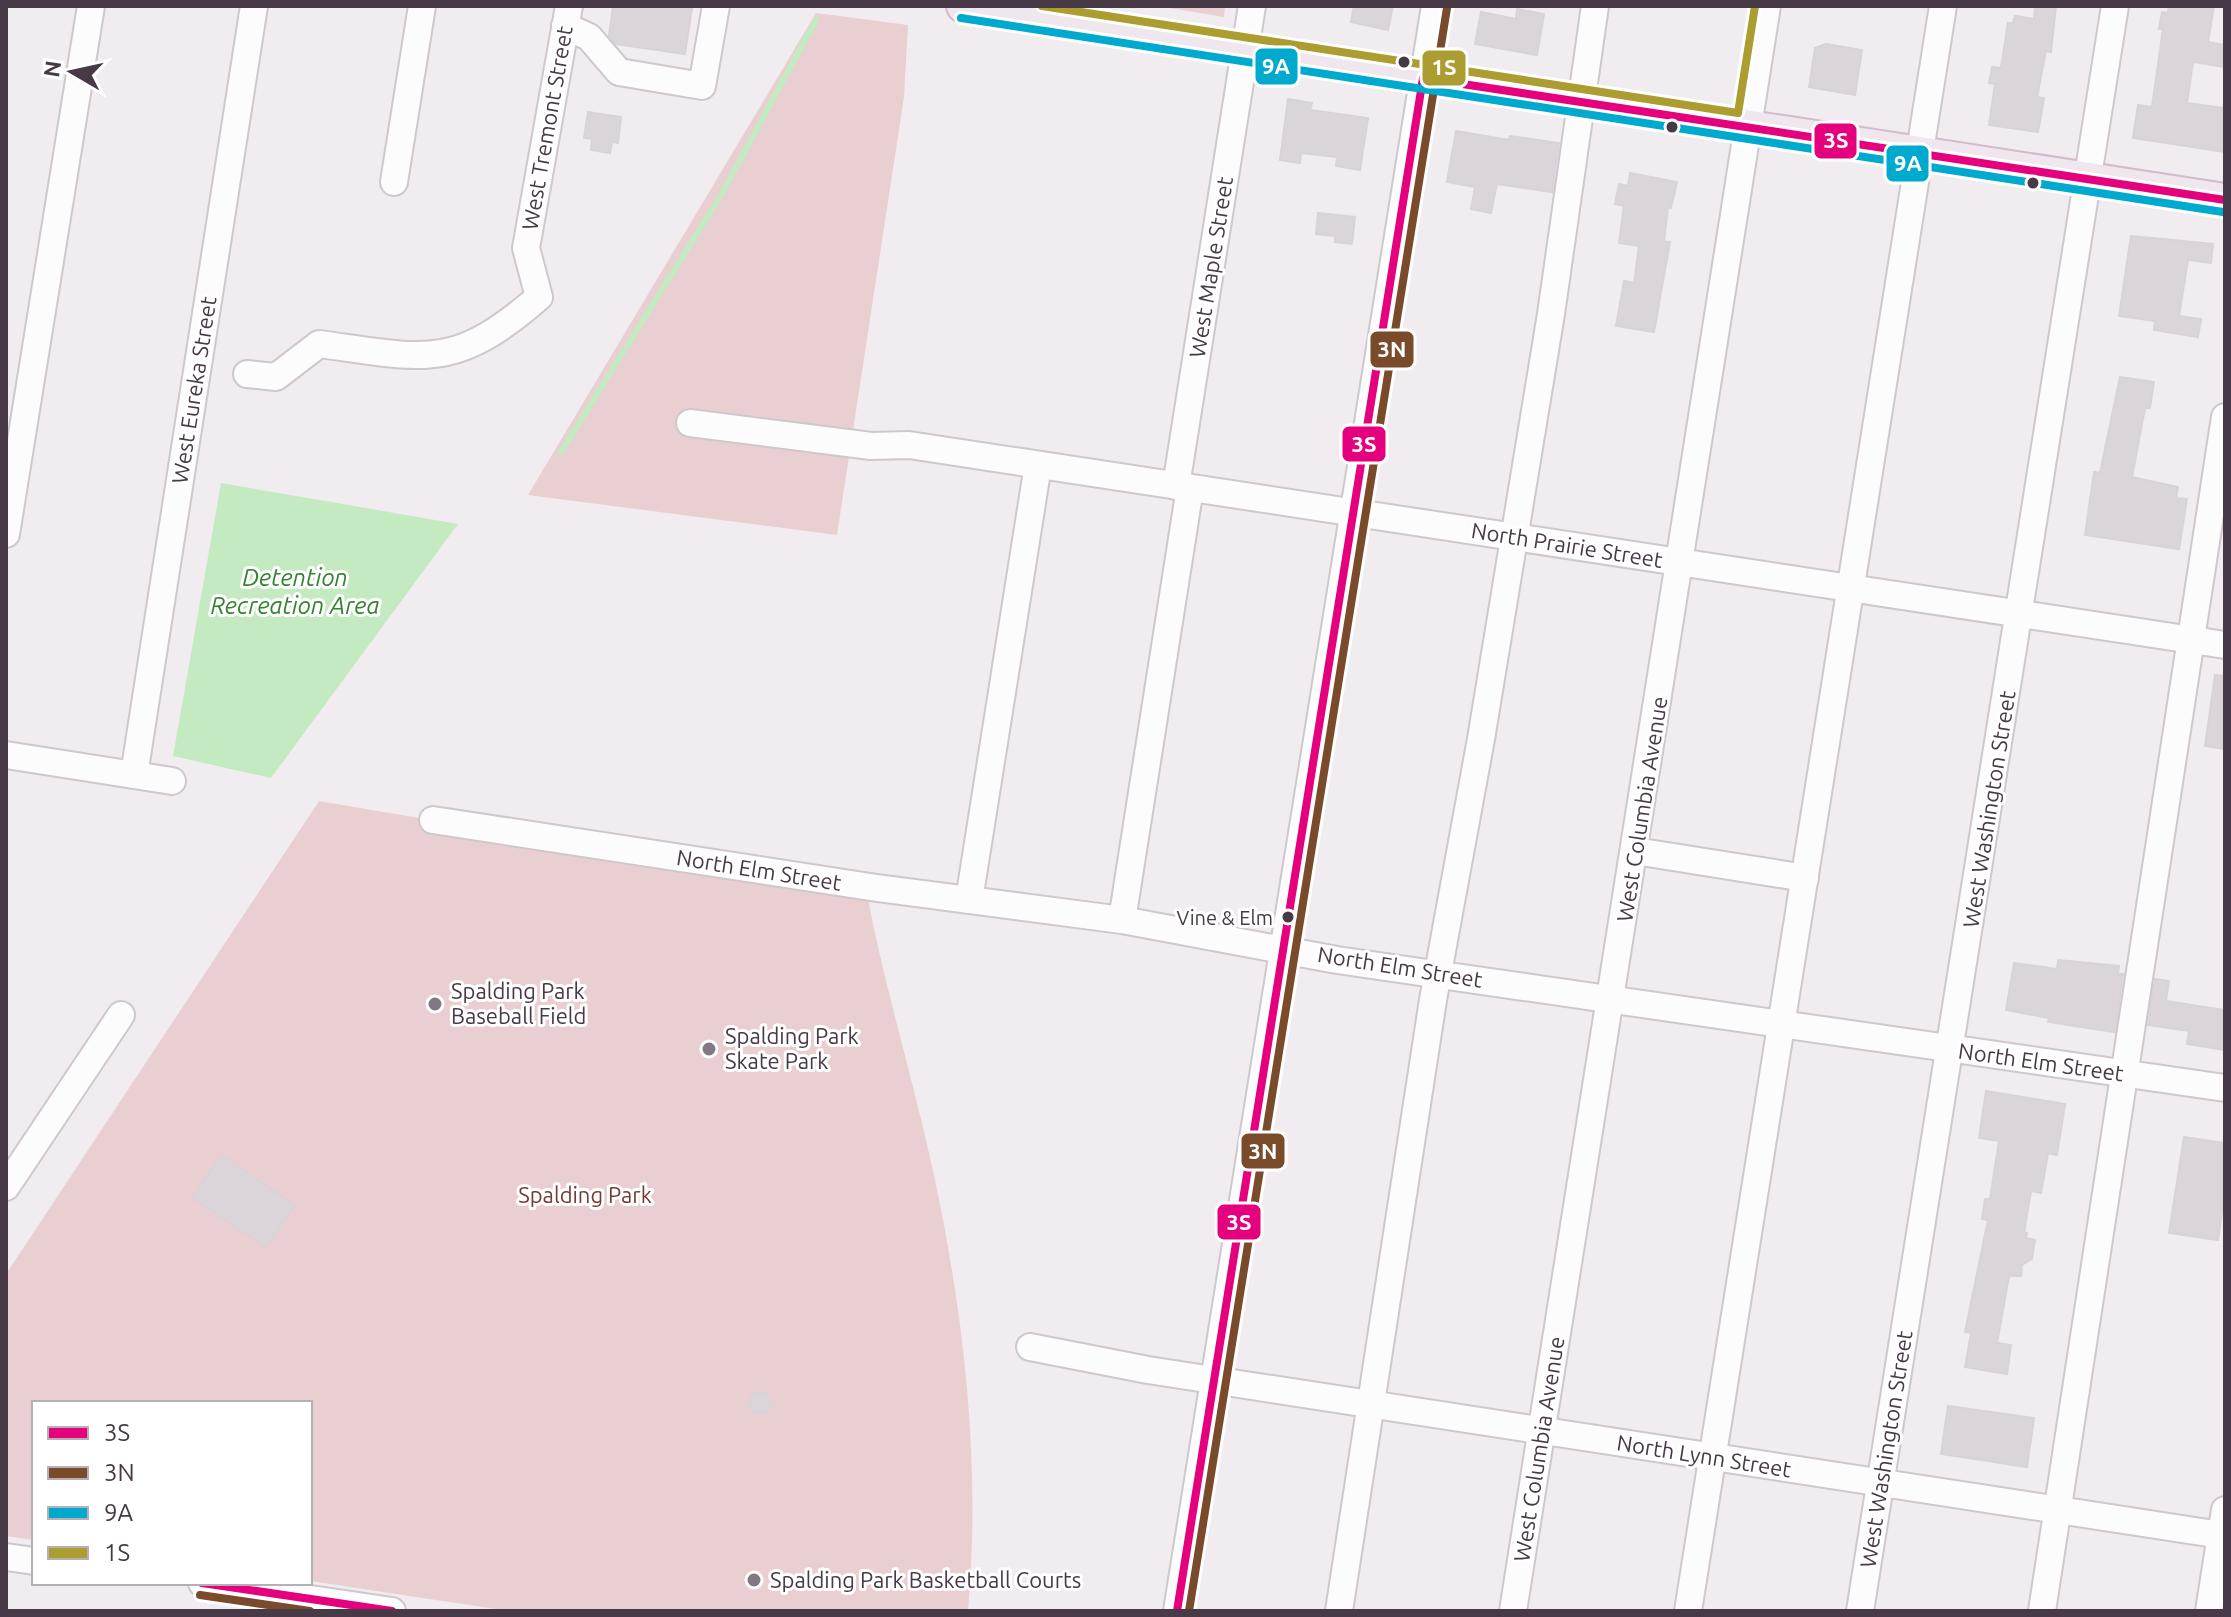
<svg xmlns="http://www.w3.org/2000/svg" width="2231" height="1617" viewBox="0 0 2231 1617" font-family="Ubuntu,sans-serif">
<rect width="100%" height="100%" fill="#f1ecf0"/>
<g fill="#e9cfd1">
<polygon points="1158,6 1225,6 1224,17"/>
<polygon points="816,13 908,25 904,97 837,535 528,495"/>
<path d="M319 801 867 894C884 985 912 1075 932 1166 964 1313 981 1460 968 1611H509L310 1581V1403H34V1540L6 1536V1274Z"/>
</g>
<polygon fill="#c4eac1" points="221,483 458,524 271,778 173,756"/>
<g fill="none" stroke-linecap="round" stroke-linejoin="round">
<polyline stroke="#c4eac1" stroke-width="6" points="561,452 721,195 816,20"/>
</g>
<g fill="#dbd5da" stroke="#d9d2d8" stroke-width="2">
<polygon points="613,6 692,8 685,54 616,44 609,36"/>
<polygon points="1354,6 1393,6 1388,30 1351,22"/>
<polygon points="2035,6 2056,6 2051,52 2046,51 2037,97 2044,98 2038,132 1989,125 1995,84 1989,83 1992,67 2001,68 2008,23 2013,23 2015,16 2034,19"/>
<polygon points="2169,6 2214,6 2208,42 2225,45 2225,67 2193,62 2187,103 2223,108 2225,152 2133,138 2138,105 2152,107 2163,29 2159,29 2162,12 2168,13"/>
<polygon points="1517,9 1544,14 1537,55 1475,44 1481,12 1516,19"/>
<polygon points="1826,44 1862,50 1855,95 1809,87 1815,48"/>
<polygon points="1288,99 1312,103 1310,110 1368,118 1360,170 1336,166 1337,157 1301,153 1300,163 1280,160"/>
<polygon points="588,112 621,117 618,143 612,142 610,153 591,150 592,139 584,138"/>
<polygon points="1456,131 1509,140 1510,136 1559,143 1552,192 1497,184 1491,213 1471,209 1475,187 1447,182"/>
<polygon points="1630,173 1677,182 1671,208 1668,207 1664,242 1670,242 1654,332 1616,326 1624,281 1634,283 1639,246 1619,243 1624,206 1615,204 1619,184 1628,186"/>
<polygon points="1318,213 1355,217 1352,244 1335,242 1335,236 1316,234"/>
<polygon points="2131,236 2213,244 2211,263 2188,260 2179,316 2201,319 2198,337 2154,330 2155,321 2119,316"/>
<polygon points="2120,377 2154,382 2150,408 2145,408 2132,477 2178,487 2176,498 2187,499 2179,549 2085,535 2094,472 2100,473"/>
<polygon points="2215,675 2225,676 2225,749 2205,746"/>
<polygon points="2058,960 2119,966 2118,974 2123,974 2115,1032 2048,1022 2049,1018 2006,1010 2014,963 2057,969"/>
<polygon points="2155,979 2169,981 2166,1001 2225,1010 2225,1050 2187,1044 2189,1031 2148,1025"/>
<polygon points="1986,1091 2065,1104 2057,1155 2048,1153 2041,1193 2031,1191 2024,1232 2027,1233 2026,1238 2035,1240 2032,1259 2022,1265 2021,1276 2009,1276 1997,1343 2011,1345 2007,1374 1965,1367 1971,1333 1965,1332 1988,1220 1982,1219 1985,1199 1990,1199 1999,1141 1979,1138"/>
<polygon points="2184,1137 2225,1143 2225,1190 2218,1240 2169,1233"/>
<polygon points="221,1155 295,1205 266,1247 193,1198"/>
<polygon points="765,1392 772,1402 766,1413 754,1413 749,1402 754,1393"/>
<polygon points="1948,1406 2034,1418 2027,1467 1941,1454"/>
</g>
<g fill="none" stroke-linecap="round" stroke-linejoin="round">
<defs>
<g id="minor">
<polyline points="565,26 589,37 619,72 702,86 716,6"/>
<polyline points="394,182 422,6"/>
<path d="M247 374 276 377 319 344C424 358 453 372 539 297L526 248 569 6"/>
<polyline points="690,423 871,446 909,445 2225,645"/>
<polyline points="1176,486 1252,6"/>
<polyline points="6,534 91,6"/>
<polyline points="6,755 172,781"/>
<polyline points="134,775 254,6"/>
<polyline points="433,820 877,888 1122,920 1337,960 2225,1088"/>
<polyline points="1635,851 1805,878"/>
<polyline points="969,900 1038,465"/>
<polyline points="1122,920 1190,488"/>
<polyline points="6,1187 121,1015"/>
<polyline points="1030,1347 1148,1370 2221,1535"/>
<polyline points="6,1557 34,1561"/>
<polyline points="202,1583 392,1611"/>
<polyline points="1177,1611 1435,6"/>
<polyline points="1339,1611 1433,1000 1481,739 1551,314 1595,6"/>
<polyline points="1513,1611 1767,6"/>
<polyline points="1688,1611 1943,6"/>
<polyline points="1860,1611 2115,6"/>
<polyline points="2042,1611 2225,417"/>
<polyline points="2209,1611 2225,1510"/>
</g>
<polyline id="major" points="963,6 2225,200"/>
</defs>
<use href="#minor" stroke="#cec8cd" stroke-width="30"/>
<use href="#major" stroke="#d2bccc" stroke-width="36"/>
<use href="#minor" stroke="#fdfcfd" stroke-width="26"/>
<use href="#major" stroke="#f0e6ed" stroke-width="32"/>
<defs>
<g id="bus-1">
<polyline points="202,1583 392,1611"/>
<polyline points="1177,1611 1423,78 2225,200"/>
</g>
<g id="bus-2">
<polyline points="200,1595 310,1611"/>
<polyline points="1189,1611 1447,8"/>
</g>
<polyline id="bus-3" points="961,18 2223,212"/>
<polyline id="bus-4" points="1042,6 1738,113 1755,6"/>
</defs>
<use href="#bus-1" stroke="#fff" stroke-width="14"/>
<use href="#bus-2" stroke="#fff" stroke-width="14"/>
<use href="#bus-3" stroke="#fff" stroke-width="14"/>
<use href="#bus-4" stroke="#fff" stroke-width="14"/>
<use href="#bus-1" stroke="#e5007d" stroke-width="8"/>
<use href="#bus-2" stroke="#7a4b2a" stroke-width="8"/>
<use href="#bus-3" stroke="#00a9ce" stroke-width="8"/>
<use href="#bus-4" stroke="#ab9d30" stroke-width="8"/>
</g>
<g fill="#473945" stroke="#fff" stroke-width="3">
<circle cx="1404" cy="62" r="7"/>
<circle cx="1672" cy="127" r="7"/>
<circle cx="2033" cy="183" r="7"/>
<circle cx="1288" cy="917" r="7"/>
</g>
<g fill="#827881" stroke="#fff" stroke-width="3">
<circle cx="435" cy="1004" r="8"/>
<circle cx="709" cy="1049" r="8"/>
<circle cx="754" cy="1580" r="8"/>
</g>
<g text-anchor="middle" stroke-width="6" stroke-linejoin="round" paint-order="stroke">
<g font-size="20" fill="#473945" stroke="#fff" text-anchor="end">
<text x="1273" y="925">Vine &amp; Elm</text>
</g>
<g font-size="22" fill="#473945" stroke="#fff">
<text transform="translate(547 128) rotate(-80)" y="8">West Tremont Street</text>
<text transform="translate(1211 267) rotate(-81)" y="8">West Maple Street</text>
<text transform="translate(194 390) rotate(-81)" y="8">West Eureka Street</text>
<text transform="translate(1567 545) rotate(9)" y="8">North Prairie Street</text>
<text transform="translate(1642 809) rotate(-81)" y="8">West Columbia Avenue</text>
<text transform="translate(1989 809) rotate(-81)" y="8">West Washington Street</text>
<text transform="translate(759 870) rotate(9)" y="8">North Elm Street</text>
<text transform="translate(1400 967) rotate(9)" y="8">North Elm Street</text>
<text transform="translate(2041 1062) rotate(8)" y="8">North Elm Street</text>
<text transform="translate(1539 1449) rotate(-81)" y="8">West Columbia Avenue</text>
<text transform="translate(1886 1449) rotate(-81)" y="8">West Washington Street</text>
<text transform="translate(1704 1456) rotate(9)" y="8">North Lynn Street</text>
</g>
<g font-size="22" fill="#473945" stroke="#fff" text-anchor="start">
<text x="451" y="999">Spalding Park<tspan x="451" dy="25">Baseball Field</tspan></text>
<text x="725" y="1044">Spalding Park<tspan x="725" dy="25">Skate Park</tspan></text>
<text x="770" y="1588">Spalding Park Basketball Courts</text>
</g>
<g font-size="22" fill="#733c32" stroke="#fff">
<text x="585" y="1203">Spalding Park</text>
</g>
<g font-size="24" font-style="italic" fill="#358232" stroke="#fff">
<text x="295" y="586">Detention<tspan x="295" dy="28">Recreation Area</tspan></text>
</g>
</g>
<g stroke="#fff" stroke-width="3">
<rect x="1254" y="47" width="45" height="39" rx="8" fill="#00a9ce"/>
<rect x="1421" y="49" width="46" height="38" rx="8" fill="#ab9d30"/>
<rect x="1813" y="122" width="45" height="38" rx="8" fill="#e5007d"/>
<rect x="1885" y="144" width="45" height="39" rx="8" fill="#00a9ce"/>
<rect x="1369" y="330" width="46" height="39" rx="8" fill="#7a4b2a"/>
<rect x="1341" y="425" width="46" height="38" rx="8" fill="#e5007d"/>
<rect x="1240" y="1132" width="46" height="38" rx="8" fill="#7a4b2a"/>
<rect x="1216" y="1203" width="46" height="38" rx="8" fill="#e5007d"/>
</g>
<g font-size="22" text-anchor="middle" font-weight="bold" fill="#fff">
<text x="1276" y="74">9A</text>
<text x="1444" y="75">1S</text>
<text x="1836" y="148">3S</text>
<text x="1908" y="171">9A</text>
<text x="1392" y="357">3N</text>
<text x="1364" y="452">3S</text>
<text x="1263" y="1159">3N</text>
<text x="1239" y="1230">3S</text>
</g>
<rect width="2231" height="1617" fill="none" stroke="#473945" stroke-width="16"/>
<rect x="32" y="1401" width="280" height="184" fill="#ffffff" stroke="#b5b0b5" stroke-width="2"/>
<rect x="48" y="1427" width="40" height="12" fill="#e5007d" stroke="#b5b0b5" stroke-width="2"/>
<text x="104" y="1441" font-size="24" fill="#473945">3S</text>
<rect x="48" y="1467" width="40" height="12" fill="#7a4b2a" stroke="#b5b0b5" stroke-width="2"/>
<text x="104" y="1481" font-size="24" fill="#473945">3N</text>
<rect x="48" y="1507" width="40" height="12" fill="#00a9ce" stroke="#b5b0b5" stroke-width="2"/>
<text x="104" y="1521" font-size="24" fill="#473945">9A</text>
<rect x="48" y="1547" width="40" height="12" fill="#ab9d30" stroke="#b5b0b5" stroke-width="2"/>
<text x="104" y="1561" font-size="24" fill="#473945">1S</text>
<g transform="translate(72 72) rotate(279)" stroke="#ffffff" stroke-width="6" paint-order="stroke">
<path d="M0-6L14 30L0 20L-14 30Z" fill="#473945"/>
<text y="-12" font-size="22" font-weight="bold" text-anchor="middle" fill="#473945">N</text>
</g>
</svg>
